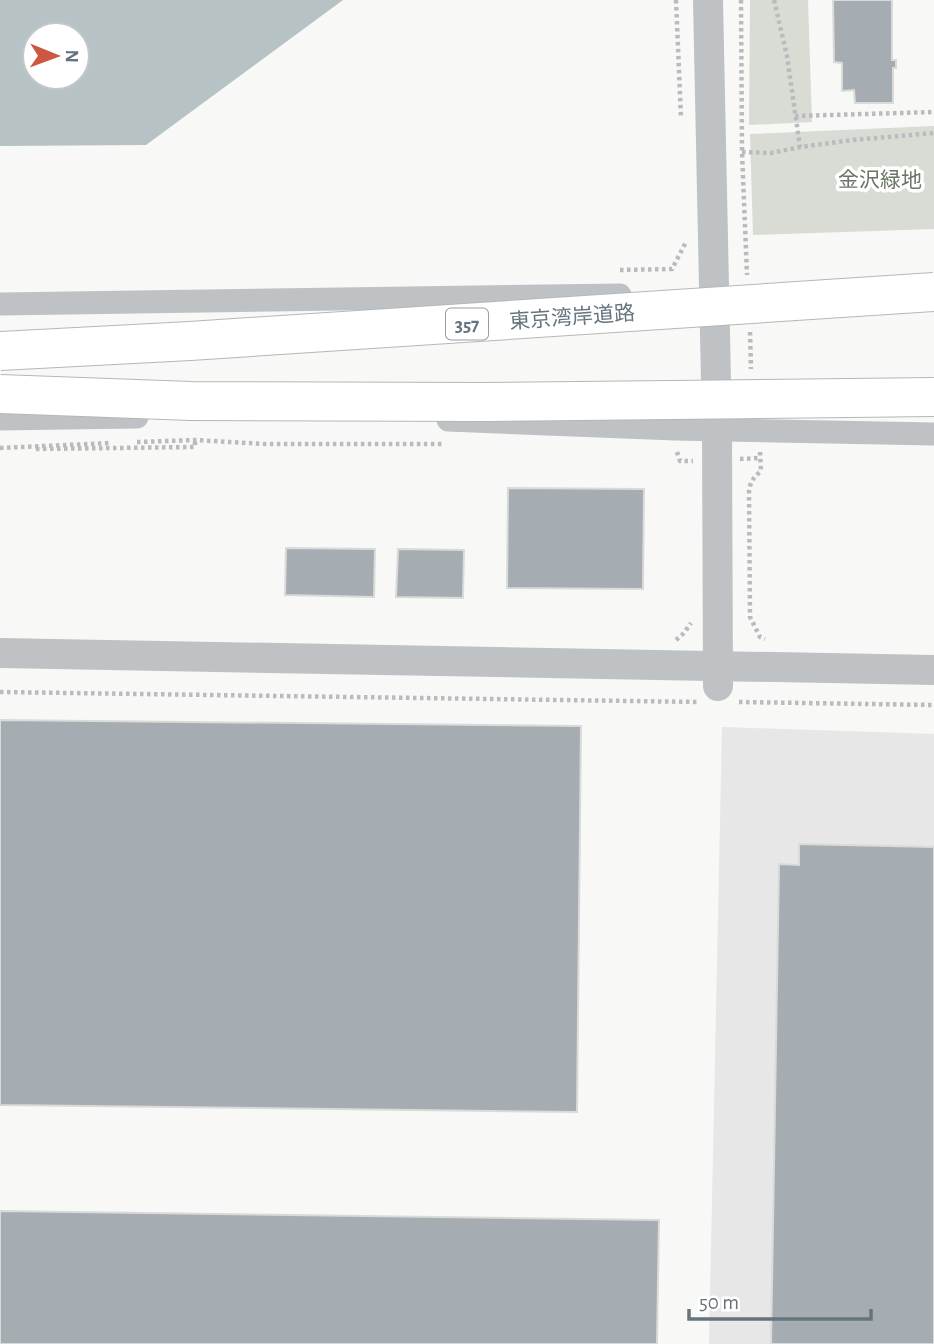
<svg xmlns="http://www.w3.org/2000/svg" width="934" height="1344" viewBox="0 0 934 1344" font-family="'Alegreya Sans','Noto Sans JP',sans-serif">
<rect width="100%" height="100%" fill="#f8f8f6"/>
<polygon fill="#e6e7e6" points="722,727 934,734 934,1344 709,1344"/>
<g fill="#d8dcd5">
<polygon points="750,0 808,0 812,122 749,125"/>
<polygon points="934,126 934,229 753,235 750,134"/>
</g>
<path fill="#b7c2c5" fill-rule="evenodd" d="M0 0H343L146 145 0 146ZM35 35H77V77H35Z"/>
<g fill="#a6adb2" stroke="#dadad8" stroke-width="2">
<polygon points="833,0 892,0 892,60 896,60 896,68 893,68 893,103 855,103 854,90 842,91 842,63 834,62"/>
<polygon points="508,488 644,489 643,589 507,588"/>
<polygon points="286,548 375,549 374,597 285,595"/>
<polygon points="398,549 464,550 463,598 396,597"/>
<polygon points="0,720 581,726 577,1112 0,1105"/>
<polygon points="799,844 934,847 934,1344 771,1344 779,864 799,865"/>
<polygon points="0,1211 659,1220 657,1344 0,1344"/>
</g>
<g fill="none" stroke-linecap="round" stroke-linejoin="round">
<g stroke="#b8bcbe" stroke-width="4.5" stroke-dasharray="3.5 3.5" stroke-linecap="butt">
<polyline points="676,0 681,118"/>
<polyline points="741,0 742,152 747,275"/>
<polyline points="774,0 787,56 800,147"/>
<polyline points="795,116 934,112"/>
<polyline points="742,152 771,153 800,147 853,140 934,133"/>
<polyline points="620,270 672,269 686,242"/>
<polyline points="750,332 751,369"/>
<polyline points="137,442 195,440 265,444 443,444"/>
<polyline points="0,448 111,443"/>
<polyline points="36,449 195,447 195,440"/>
<polyline points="677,452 680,461 693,461"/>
<path d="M760 452 761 471C753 478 750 482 749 492L750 617 760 637 765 639"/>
<polyline points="740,459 761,458"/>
<polyline points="676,640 684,633 691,623"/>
<polyline points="0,692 699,702"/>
<polyline points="739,702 934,705"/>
</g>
<g stroke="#bec2c5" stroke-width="23">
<polyline points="0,304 620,295"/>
<polyline points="0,419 137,417"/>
<polyline points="448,420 675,429 934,434"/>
</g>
<g stroke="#bec2c5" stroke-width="30">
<polyline points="708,0 717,429 718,686"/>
<polyline points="0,653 934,670"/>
</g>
<defs>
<g id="trunk-bridge">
<polyline points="0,351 190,341 934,292"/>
<polyline points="0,394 191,401 485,402 934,397"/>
</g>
</defs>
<use href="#trunk-bridge" stroke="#b4b7ba" stroke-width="40" stroke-linecap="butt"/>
<use href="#trunk-bridge" stroke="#fff" stroke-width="38"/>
</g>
<g text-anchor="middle" stroke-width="7" stroke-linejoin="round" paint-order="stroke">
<rect fill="#fff" stroke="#949ea4" stroke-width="2" x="446" y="308.5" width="42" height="31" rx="5"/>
<g font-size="19" font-weight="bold" fill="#66757d">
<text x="467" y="331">357</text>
</g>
<g font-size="21" fill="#697665" stroke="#fff">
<text x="880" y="187">金沢緑地</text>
</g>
<g font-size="21" fill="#66757d" stroke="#fff">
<text transform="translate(572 317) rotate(-4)" y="7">東京湾岸道路</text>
</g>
</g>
<g transform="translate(56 56) rotate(91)"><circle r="33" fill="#ffffff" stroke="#c2c8cb" stroke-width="2"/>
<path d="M0-5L12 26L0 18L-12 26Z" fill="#cd5740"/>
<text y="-10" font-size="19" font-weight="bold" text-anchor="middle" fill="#66757d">N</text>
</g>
<path d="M689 1309v10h182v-10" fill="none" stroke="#66757d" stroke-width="3.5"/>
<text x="699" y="1309" font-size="21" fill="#66757d" stroke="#ffffff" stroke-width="5" paint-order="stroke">50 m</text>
</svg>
